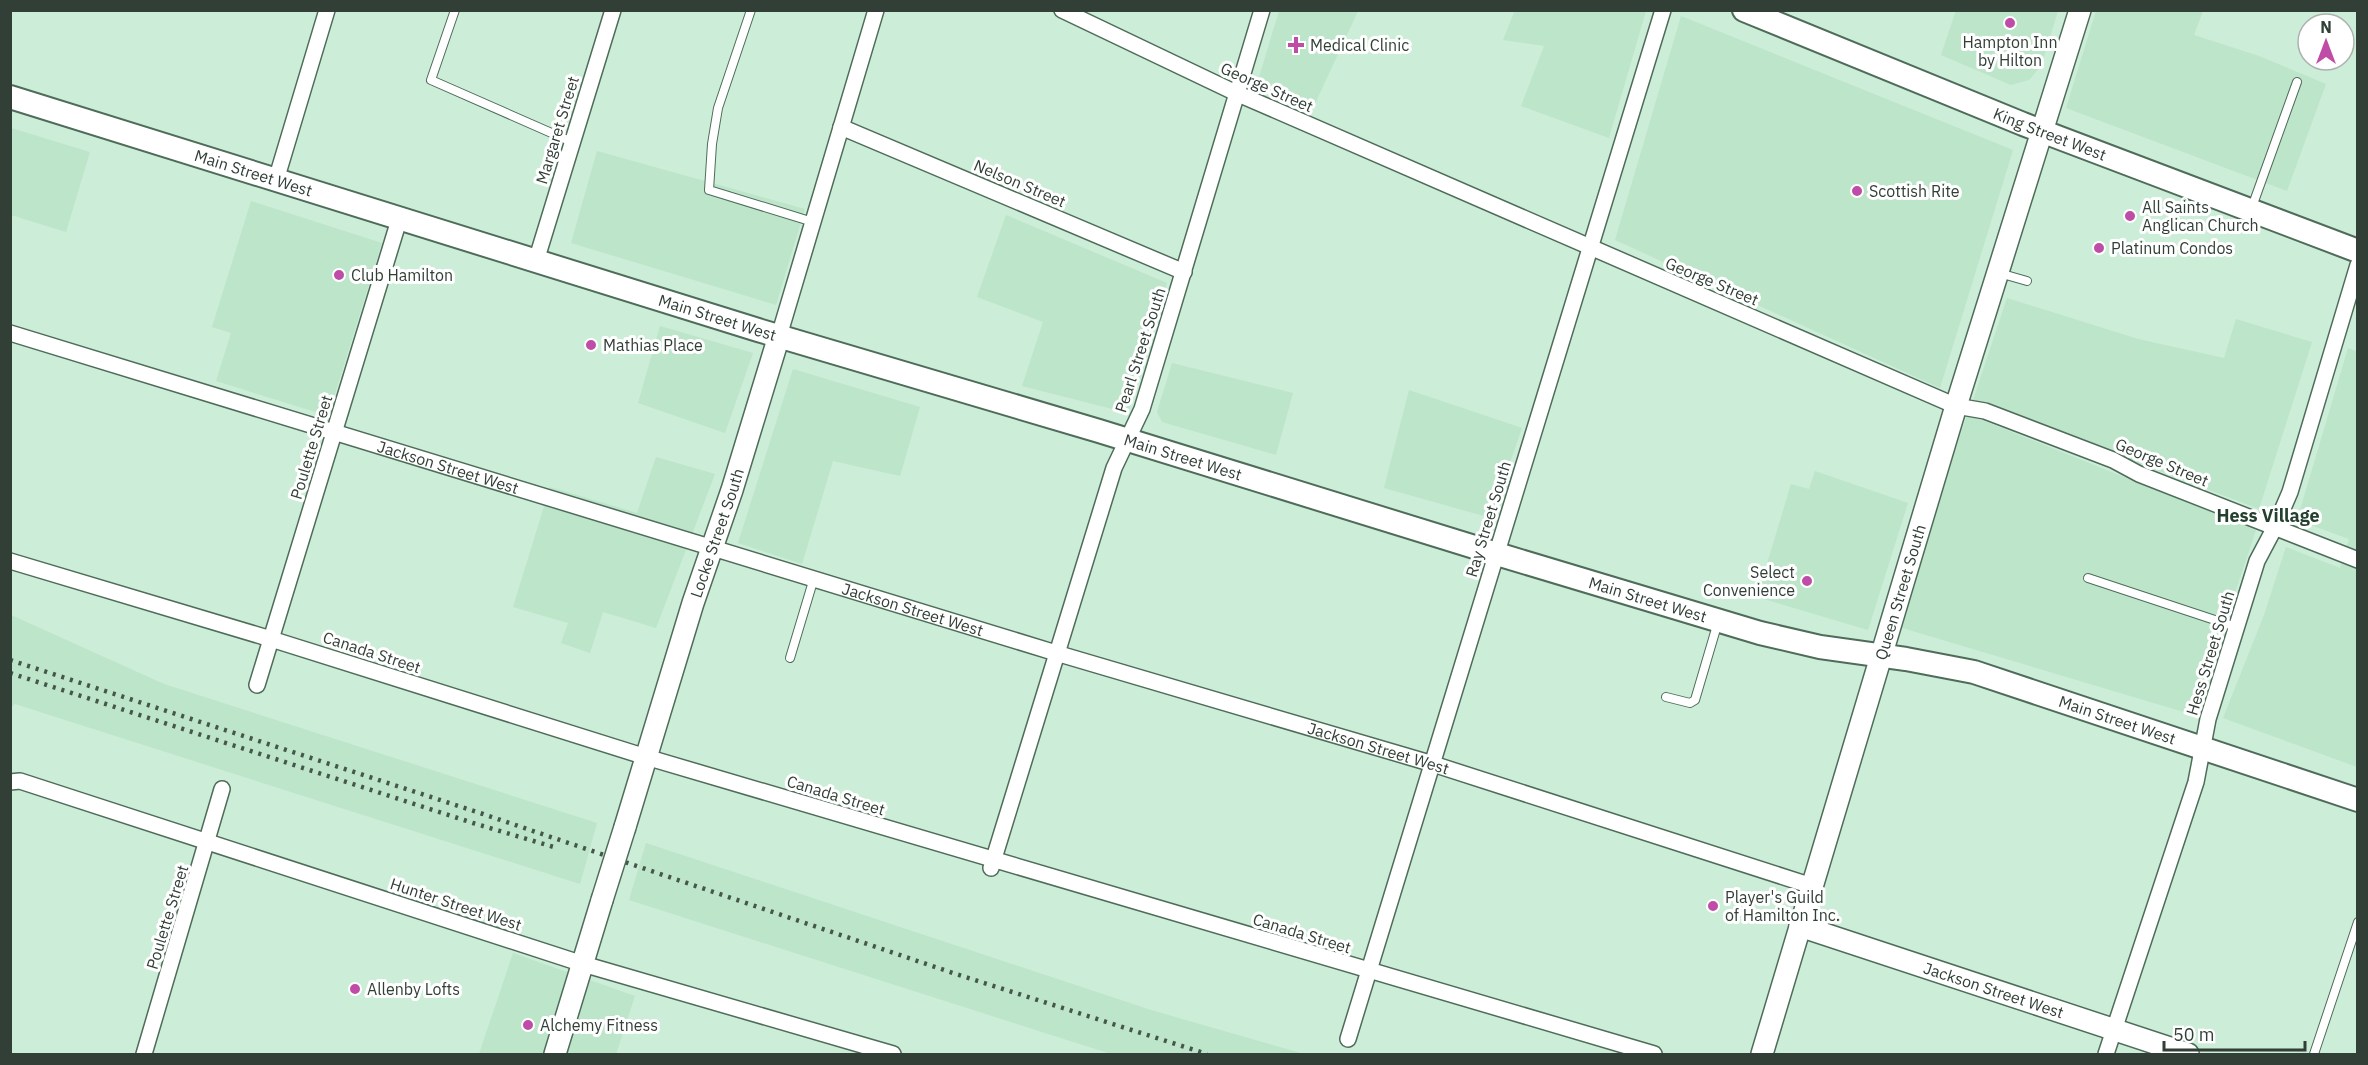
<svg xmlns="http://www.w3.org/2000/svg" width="2368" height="1065" viewBox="0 0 2368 1065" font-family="'IBM Plex Sans',sans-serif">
<rect width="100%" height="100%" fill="#ccedd7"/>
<g fill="#bce5ca">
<polygon points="1515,10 1646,11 1609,138 1521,106 1544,46 1503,40"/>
<polygon points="1956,10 2058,10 2058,11 2041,66 2029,80 2011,85 1941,55"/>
<polygon points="1279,11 1358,11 1313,108 1257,84"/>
<polygon points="2096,11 2203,11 2194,35 2259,56 2326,84 2287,191 2066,108"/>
<polygon points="1681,16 2013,150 1940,388 1615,240"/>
<polygon points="11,128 90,152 66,232 11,215"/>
<polygon points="597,151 805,209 776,305 571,243"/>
<polygon points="251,201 382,243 328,416 216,381 231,333 212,327"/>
<polygon points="1006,215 1167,283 1128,413 1022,386 1043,322 977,297"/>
<polygon points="2007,298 2138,339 2224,358 2236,319 2312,342 2259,509 1973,400"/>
<polygon points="660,326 753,353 725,433 638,403"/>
<polygon points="2348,348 2358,352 2357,767 2223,718 2264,615 2286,547 2340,568 2349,539 2297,520"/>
<polygon points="1172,363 1293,393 1276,455 1162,422 1157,412"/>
<polygon points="793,369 920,407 900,476 833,461 802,564 738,543"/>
<polygon points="1409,390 1522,428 1491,518 1384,488"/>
<polygon points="1967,414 2256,530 2194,715 1899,627"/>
<polygon points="656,457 715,474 656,628 603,612 590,653 561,643 568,623 513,607 550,487 637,513"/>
<polygon points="1815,471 1908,503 1868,630 1757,597 1791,484 1809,489"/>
<polygon points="11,615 164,684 597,823 580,884 15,704 11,707"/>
<polygon points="646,843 1151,1010 1304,1054 1111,1054 629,900"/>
<polygon points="513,953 635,996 616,1054 479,1054"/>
</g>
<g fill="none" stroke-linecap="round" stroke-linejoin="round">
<defs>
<g id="lane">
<polyline points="455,10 431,80 572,142"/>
<polyline points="751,10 718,108 712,144 709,190 813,222"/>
<polyline points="2252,207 2297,82"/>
<polyline points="1999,273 2027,281"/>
<polyline points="2088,578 2236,627"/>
<polyline points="790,658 814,578"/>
<polyline points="1666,697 1690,703 1695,700 1718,622"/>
<polyline points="2314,1054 2358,922"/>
</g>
<g id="street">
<polyline points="1062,10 1236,93 1956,406 1985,411 2113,460 2139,474 2358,560"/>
<polyline points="841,127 1184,272"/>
<polyline points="276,180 327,10"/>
<polyline points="536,261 613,10"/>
<path id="s1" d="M10 333 1056 653 1433 764 1812 886"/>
<polyline points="779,336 876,10"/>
<polyline points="10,561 271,639 646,757 1654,1054"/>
<polyline points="257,685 399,220"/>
<polyline points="10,782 20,781 583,964 893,1054"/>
<polyline points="991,868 1114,468 1142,409 1262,10"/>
<polyline points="1348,1039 1663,10"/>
<polyline points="144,1054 222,789"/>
<polyline points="2106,1054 2196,782 2208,719 2257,561 2275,527 2290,492 2358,265"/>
</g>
<g id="secondary">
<path id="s2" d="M625 827 693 603 732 490 779 336"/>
<path id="s3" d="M1800 926 2188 1054"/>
<polyline points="555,1054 602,900"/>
<path id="s4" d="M1762 1054 1956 406 2080 10"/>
</g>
<g id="primary">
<path id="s5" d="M1744 10 2023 124 2358 251"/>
<path id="s6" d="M10 97 758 330 1099 431 1497 554 1760 633 1820 647 1906 659 1974 672 2358 800"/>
</g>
</defs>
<use href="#lane" stroke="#4e6c59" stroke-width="10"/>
<use href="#street" stroke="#4e6c59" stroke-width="18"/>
<use href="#secondary" stroke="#4e6c59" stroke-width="24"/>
<use href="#primary" stroke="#4e6c59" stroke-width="26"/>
<use href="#lane" stroke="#fff" stroke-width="8"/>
<use href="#street" stroke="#fff" stroke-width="15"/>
<use href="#secondary" stroke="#fff" stroke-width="21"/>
<use href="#primary" stroke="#fff" stroke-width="22"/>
<g stroke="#45564b" stroke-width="4.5" stroke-dasharray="3 6" stroke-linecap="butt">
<polyline points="10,660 477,812 956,974 1207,1054"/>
<polyline points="10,673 473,823 557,848"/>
</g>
<defs>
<polyline id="secondary-bridge" points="602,900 625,827"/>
</defs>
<use href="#secondary-bridge" stroke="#4e6c59" stroke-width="24" stroke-linecap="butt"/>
<use href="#secondary-bridge" stroke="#fff" stroke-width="21"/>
</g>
<g fill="#bf4ca7" stroke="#fff" stroke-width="2">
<circle cx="2010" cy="23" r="6"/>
<path d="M1293 36h6v6h6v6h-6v6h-6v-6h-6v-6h6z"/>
<circle cx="1857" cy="191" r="6"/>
<circle cx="2130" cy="216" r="6"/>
<circle cx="2099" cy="248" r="6"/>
<circle cx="339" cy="275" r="6"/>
<circle cx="591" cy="345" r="6"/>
<circle cx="1807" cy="581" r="6"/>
<circle cx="1713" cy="906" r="6"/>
<circle cx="355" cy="989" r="6"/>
<circle cx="528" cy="1025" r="6"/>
</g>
<g text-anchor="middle" stroke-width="6" stroke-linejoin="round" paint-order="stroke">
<g font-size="16" fill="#313f36" stroke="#fff" text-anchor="start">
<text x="2010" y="48" text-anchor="middle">Hampton Inn<tspan x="2010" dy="18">by Hilton</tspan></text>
<text x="1310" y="51">Medical Clinic</text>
<text x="1869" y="197">Scottish Rite</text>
<text x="2142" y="213">All Saints<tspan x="2142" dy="18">Anglican Church</tspan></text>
<text x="2111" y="254">Platinum Condos</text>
<text x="351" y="281">Club Hamilton</text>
<text x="603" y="351">Mathias Place</text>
<text x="1795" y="578" text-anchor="end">Select<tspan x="1795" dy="18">Convenience</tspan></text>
<text x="1725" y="903">Player's Guild<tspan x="1725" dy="18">of Hamilton Inc.</tspan></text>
<text x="367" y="995">Allenby Lofts</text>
<text x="540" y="1031">Alchemy Fitness</text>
</g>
<g font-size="16" fill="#313f36" stroke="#fff">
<text transform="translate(1267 87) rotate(24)" y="6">George Street</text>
<text transform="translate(557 130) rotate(-73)" y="6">Margaret Street</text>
<text dy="6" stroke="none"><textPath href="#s5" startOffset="330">King Street West</textPath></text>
<text dy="6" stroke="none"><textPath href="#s6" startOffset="255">Main Street West</textPath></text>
<text transform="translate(1020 183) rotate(23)" y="6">Nelson Street</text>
<text transform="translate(1712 281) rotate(23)" y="6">George Street</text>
<text dy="6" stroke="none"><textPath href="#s6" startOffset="741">Main Street West</textPath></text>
<text transform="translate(1140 350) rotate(-72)" y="6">Pearl Street South</text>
<text transform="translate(311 447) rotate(-73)" y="6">Poulette Street</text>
<text dy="6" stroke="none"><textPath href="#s6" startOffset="1227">Main Street West</textPath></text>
<text transform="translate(2162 462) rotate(23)" y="6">George Street</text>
<text dy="6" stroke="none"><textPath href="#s1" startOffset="458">Jackson Street West</textPath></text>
<text transform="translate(1488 519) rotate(-73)" y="6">Ray Street South</text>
<text dy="6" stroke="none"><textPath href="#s2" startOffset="308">Locke Street South</textPath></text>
<text dy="6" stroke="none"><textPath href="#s4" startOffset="482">Queen Street South</textPath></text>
<text dy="6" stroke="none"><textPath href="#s6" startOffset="1713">Main Street West</textPath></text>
<text dy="6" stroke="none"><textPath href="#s1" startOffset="944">Jackson Street West</textPath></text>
<text transform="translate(372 652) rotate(18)" y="6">Canada Street</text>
<text transform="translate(2210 653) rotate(-73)" y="6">Hess Street South</text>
<text dy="6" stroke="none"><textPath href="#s6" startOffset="2199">Main Street West</textPath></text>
<text dy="6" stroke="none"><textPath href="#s1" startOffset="1430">Jackson Street West</textPath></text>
<text transform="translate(836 795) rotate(17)" y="6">Canada Street</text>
<text transform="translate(456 904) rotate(18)" y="6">Hunter Street West</text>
<text transform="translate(167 917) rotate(-73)" y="6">Poulette Street</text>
<text transform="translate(1302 933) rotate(17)" y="6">Canada Street</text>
<text dy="6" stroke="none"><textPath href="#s3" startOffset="204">Jackson Street West</textPath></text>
</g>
<g font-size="18" font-weight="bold" fill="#24402f" stroke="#fff">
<text x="2268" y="522">Hess Village</text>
</g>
</g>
<rect width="2368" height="1065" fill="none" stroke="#313f36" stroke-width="24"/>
<g transform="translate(2326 42)"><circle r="28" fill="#ffffff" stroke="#adb2af" stroke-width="1.5"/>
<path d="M0-4.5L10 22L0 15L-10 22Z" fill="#bf4ca7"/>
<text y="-9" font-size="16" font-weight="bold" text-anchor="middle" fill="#313f36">N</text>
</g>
<path d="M2164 1041v9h141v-9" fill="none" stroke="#313f36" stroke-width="3"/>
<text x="2173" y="1041" font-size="18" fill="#313f36" stroke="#ffffff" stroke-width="4.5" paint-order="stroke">50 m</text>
</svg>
